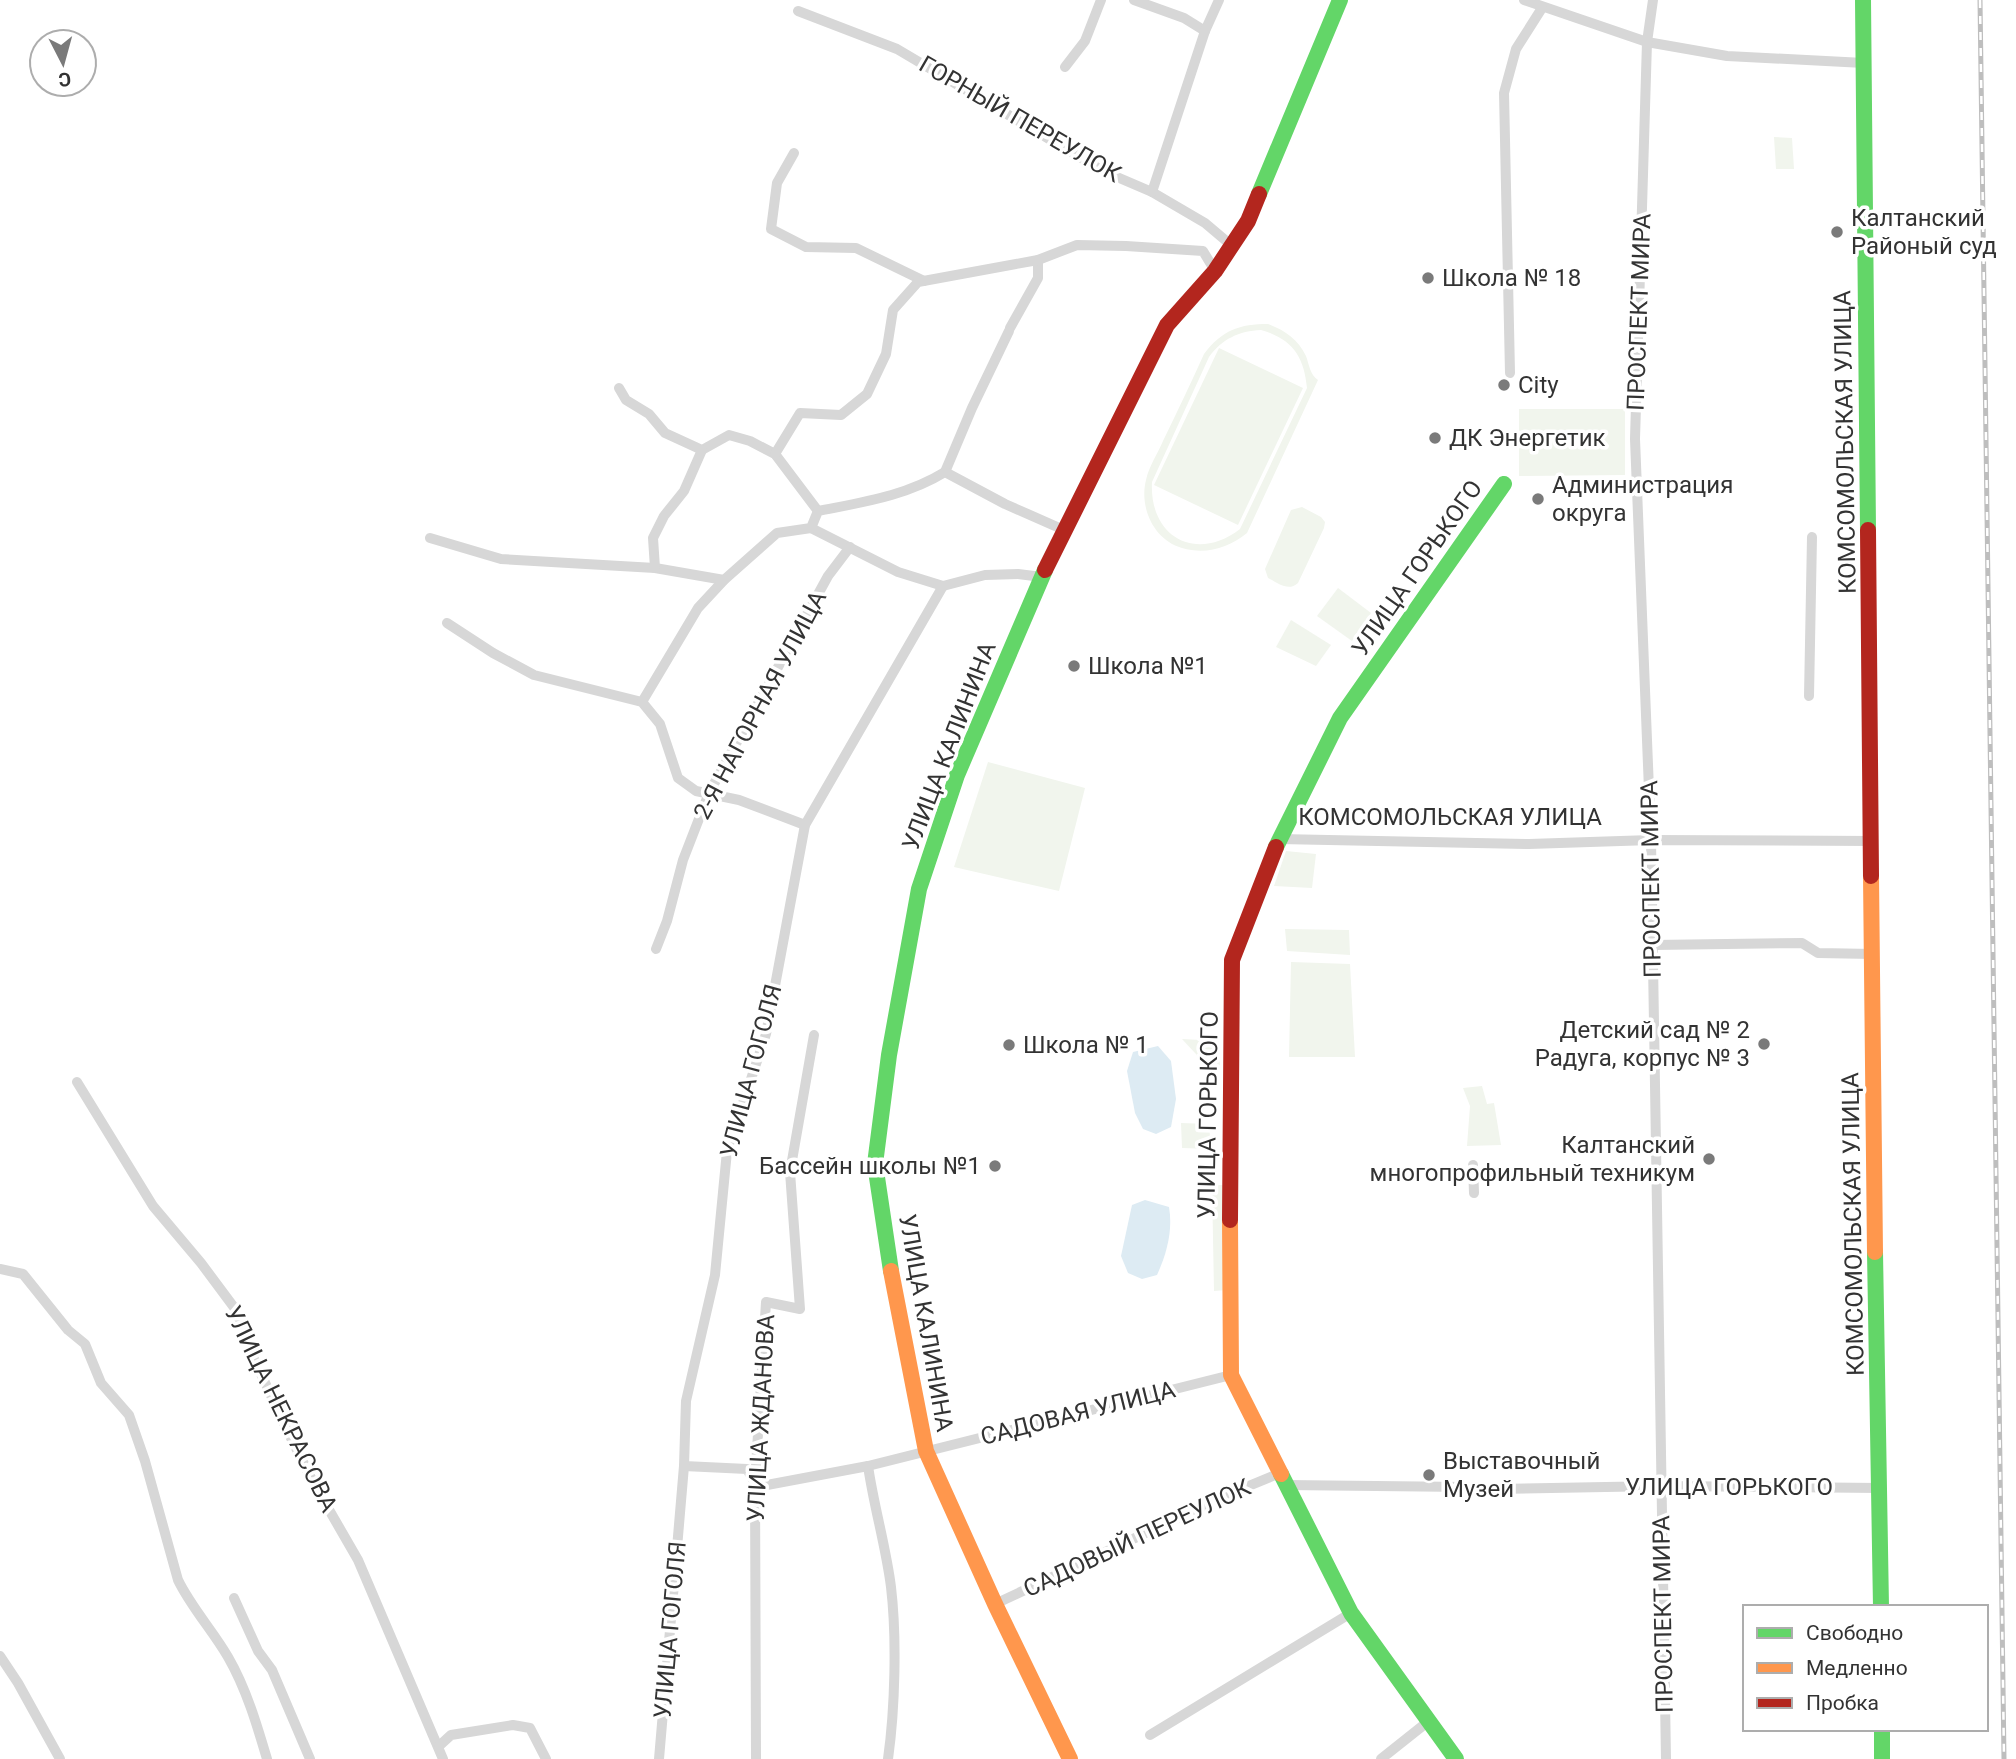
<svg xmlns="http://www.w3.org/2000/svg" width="2016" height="1759" viewBox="0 0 2016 1759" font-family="Roboto,sans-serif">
<rect width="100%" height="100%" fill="#fff"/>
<g fill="#f1f5ed" fill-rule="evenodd">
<polygon points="1774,137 1792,138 1794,169 1776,169"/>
<path d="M1268 324C1284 330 1298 339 1306 356 1309 364 1310 375 1318 380L1247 533C1228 548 1206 555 1182 548 1154 540 1139 508 1146 480 1149 466 1158 453 1163 441 1177 412 1191 383 1204 354 1222 330 1240 324 1268 324ZM1261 330C1292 339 1304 356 1307 388L1240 529C1196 563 1149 537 1152 482L1209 357C1222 339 1239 331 1261 330Z"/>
<polygon points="1219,348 1303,388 1238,525 1154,485"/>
<polygon points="1519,409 1625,409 1625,475 1519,476"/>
<path d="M1302 507 1321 517 1325 522 1324 528 1298 583C1288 592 1278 583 1268 578L1265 569 1291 510Z"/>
<polygon points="1338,588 1371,613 1352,641 1317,616"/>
<polygon points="1291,620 1331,645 1316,666 1276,647"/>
<polygon points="988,762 1085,788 1059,891 954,867"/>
<polygon points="1286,851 1316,854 1312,888 1274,886"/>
<polygon points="1285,929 1349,930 1350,955 1287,951"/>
<polygon points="1291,962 1350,964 1355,1057 1289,1057"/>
<polygon points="1182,1039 1219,1041 1220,1068 1209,1068"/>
<polygon points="1482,1086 1487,1104 1494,1103 1501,1145 1467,1146 1470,1106 1463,1088"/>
<polygon points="1181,1123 1209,1124 1211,1149 1182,1148"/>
<polygon points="1212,1185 1224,1185 1227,1290 1214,1291"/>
</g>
<g fill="#ddebf3">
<polygon points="1158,1046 1171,1061 1176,1099 1171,1127 1156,1134 1143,1129 1135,1113 1127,1071 1133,1052"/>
<path d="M1145 1200 1169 1207C1173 1230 1167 1253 1157 1275L1142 1279 1128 1273 1121 1256 1132 1205Z"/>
</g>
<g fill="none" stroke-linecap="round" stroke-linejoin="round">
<g stroke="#d7d7d7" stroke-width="10">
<polyline points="1134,0 1184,18 1205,31"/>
<polyline points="1524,0 1647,42 1727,56 1864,63"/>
<polyline points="1653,0 1647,42 1635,439 1651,840 1666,1759"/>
<polyline points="798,11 897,49 1103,171 1152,192 1205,223 1231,245"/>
<polyline points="1065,67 1085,41 1101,0"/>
<polyline points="794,153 777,183 771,229 806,247 856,248 924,281"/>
<polyline points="1152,192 1205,31 1219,0"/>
<polyline points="1010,328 1038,278 1038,260"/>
<polyline points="1510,373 1504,93 1516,49 1542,8"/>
<polyline points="619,388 626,400 649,414 665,433 702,450 729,435 750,441 775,454 818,511"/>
<polyline points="775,454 800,413 841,415 867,394 886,354 893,310 918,282 1038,260 1077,245 1126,246 1203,251 1215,271"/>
<polyline points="945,472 972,408 1009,331"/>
<polyline points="945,472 1005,504 1064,530"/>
<polyline points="811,528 898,572 943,586 985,575 1018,574 1042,577"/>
<polyline points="430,538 501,559 655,568 724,580"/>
<polyline points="655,568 653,538 664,516 684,491 702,450"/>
<polyline points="447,623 493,653 534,675 642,702 660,724 678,778 696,791 739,800 805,825"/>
<polyline points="1809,696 1812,537"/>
<path d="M642 702 698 608 724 580 777 533 811 528 818 511C863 502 906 496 945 472"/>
<polyline points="1279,839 1529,844 1651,840 1873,841"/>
<polyline points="1653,945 1802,943 1818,953 1873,954"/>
<polyline points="656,949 667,921 683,860 709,793 828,576 850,547"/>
<polyline points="77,1082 153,1206 201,1263 236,1310 250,1350 286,1428 313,1482 358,1560 443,1759"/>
<polyline points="1473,1165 1474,1193"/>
<path d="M0 1269 23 1274 68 1330 85 1344 101 1383 129 1415 145 1461 178 1580C191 1607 213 1631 228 1657 246 1688 257 1725 267 1759"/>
<polyline points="684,1466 747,1469 755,1483 767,1485 868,1466 1231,1375"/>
<path d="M868 1466C874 1507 886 1547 891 1587 897 1638 895 1709 888 1759"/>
<polyline points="1285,1485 1466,1487 1496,1489 1660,1486 1879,1488"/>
<polyline points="234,1598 258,1651 272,1670 310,1759"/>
<polyline points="995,1604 1222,1497 1280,1473"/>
<polyline points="0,1656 18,1683 60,1759"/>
<polyline points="1150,1735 1351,1613"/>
<polyline points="439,1746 451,1735 513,1725 530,1728 546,1759"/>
<polyline points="659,1759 684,1466 686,1401 715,1275 727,1151 766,1034 805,825 943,586"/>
<polyline points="756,1759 755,1483 766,1302 800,1309 790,1172 814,1035"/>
<polyline points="1381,1759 1430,1720"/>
</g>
<g stroke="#63d668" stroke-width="16">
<polyline points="1863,0 1868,530"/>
<polyline points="1259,194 1340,0"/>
<polyline points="1276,847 1340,718 1504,484"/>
<polyline points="1875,1252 1881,1607"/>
<polyline points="891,1271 875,1164 889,1055 919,889 957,775 1045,570"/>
<polyline points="1281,1474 1351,1613 1456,1759"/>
<polyline points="1882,1729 1882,1759"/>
</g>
<g stroke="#ff974d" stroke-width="16">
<polyline points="1871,876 1875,1252"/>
<polyline points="1230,1220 1231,1375 1281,1474"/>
<polyline points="891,1271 926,1451 995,1604 1070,1759"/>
</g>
<g stroke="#b3261e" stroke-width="16">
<polyline points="1868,530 1871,876"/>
<polyline points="1045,570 1167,325 1215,271 1248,221 1259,194"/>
<polyline points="1230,1220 1232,960 1276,847"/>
</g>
<defs>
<polyline id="rail" points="1980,0 2004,1759"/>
</defs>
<use href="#rail" stroke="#bebebe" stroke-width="5"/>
<use href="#rail" stroke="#fff" stroke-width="2.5" stroke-dasharray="8" stroke-linecap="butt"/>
</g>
<g fill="#7a7a7a" stroke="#fff" stroke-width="2.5">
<circle cx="1837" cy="232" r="7"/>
<circle cx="1428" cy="278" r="7"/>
<circle cx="1504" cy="385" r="7"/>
<circle cx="1435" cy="438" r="7"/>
<circle cx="1538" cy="499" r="7"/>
<circle cx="1074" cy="666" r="7"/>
<circle cx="1764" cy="1044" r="7"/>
<circle cx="1009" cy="1045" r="7"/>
<circle cx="1709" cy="1159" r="7"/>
<circle cx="995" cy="1166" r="7"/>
<circle cx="1429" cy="1475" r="7"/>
</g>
<g text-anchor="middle" stroke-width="7" stroke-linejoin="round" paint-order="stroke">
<g font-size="24" fill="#333" stroke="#fff">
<text transform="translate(1020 119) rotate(30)" y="8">ГОРНЫЙ ПЕРЕУЛОК</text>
<text transform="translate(1639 312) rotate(-88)" y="8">ПРОСПЕКТ МИРА</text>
<text transform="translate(1845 442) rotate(-91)" y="8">КОМСОМОЛЬСКАЯ УЛИЦА</text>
<text transform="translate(1417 568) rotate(-55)" y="8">УЛИЦА ГОРЬКОГО</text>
<text transform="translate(760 705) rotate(-62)" y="8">2-Я НАГОРНАЯ УЛИЦА</text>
<text transform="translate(949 746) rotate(-69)" y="8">УЛИЦА КАЛИНИНА</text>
<text x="1450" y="825">КОМСОМОЛЬСКАЯ УЛИЦА</text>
<text transform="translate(1651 879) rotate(-91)" y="8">ПРОСПЕКТ МИРА</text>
<text transform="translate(751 1071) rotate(-75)" y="8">УЛИЦА ГОГОЛЯ</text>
<text transform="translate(1208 1115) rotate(-89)" y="8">УЛИЦА ГОРЬКОГО</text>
<text transform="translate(1853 1224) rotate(-91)" y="8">КОМСОМОЛЬСКАЯ УЛИЦА</text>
<text transform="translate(926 1323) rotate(80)" y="8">УЛИЦА КАЛИНИНА</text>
<text transform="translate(281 1409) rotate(64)" y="8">УЛИЦА НЕКРАСОВА</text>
<text transform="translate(1078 1413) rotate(-14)" y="8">САДОВАЯ УЛИЦА</text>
<text transform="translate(761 1418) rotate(-87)" y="8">УЛИЦА ЖДАНОВА</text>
<text x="1729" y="1495">УЛИЦА ГОРЬКОГО</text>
<text transform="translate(1137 1538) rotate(-25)" y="8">САДОВЫЙ ПЕРЕУЛОК</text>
<text transform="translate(1663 1614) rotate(-91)" y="8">ПРОСПЕКТ МИРА</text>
<text transform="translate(670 1630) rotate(-85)" y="8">УЛИЦА ГОГОЛЯ</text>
</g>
<g font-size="24" fill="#333" stroke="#fff" text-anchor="start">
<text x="1851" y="226">Калтанский<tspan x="1851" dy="28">Районый суд</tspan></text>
<text x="1442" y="286">Школа № 18</text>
<text x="1518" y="393">City</text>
<text x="1449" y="446">ДК Энергетик</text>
<text x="1552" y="493">Администрация<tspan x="1552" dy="28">округа</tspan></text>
<text x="1088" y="674">Школа №1</text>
<text x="1750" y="1038" text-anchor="end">Детский сад № 2<tspan x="1750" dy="28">Радуга, корпус № 3</tspan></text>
<text x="1023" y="1053">Школа № 1</text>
<text x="1695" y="1153" text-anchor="end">Калтанский<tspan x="1695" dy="28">многопрофильный техникум</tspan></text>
<text x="981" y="1174" text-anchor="end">Бассейн школы №1</text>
<text x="1443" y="1469">Выставочный<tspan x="1443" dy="28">Музей</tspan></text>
</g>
</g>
<rect x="1743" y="1605" width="245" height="126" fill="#ffffff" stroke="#adadad" stroke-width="2"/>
<rect x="1757" y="1628" width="35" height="10" fill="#63d668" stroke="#adadad" stroke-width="2"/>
<text x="1806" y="1640" font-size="21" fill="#333333">Свободно</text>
<rect x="1757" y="1663" width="35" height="10" fill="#ff974d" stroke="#adadad" stroke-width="2"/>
<text x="1806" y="1675" font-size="21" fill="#333333">Медленно</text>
<rect x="1757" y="1698" width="35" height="10" fill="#b3261e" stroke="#adadad" stroke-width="2"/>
<text x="1806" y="1710" font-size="21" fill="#333333">Пробка</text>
<g transform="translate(63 63) rotate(174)"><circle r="33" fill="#ffffff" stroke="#adadad" stroke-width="2"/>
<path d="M0-5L12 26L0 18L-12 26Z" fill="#7a7a7a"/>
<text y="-10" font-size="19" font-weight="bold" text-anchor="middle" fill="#333333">С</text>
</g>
</svg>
